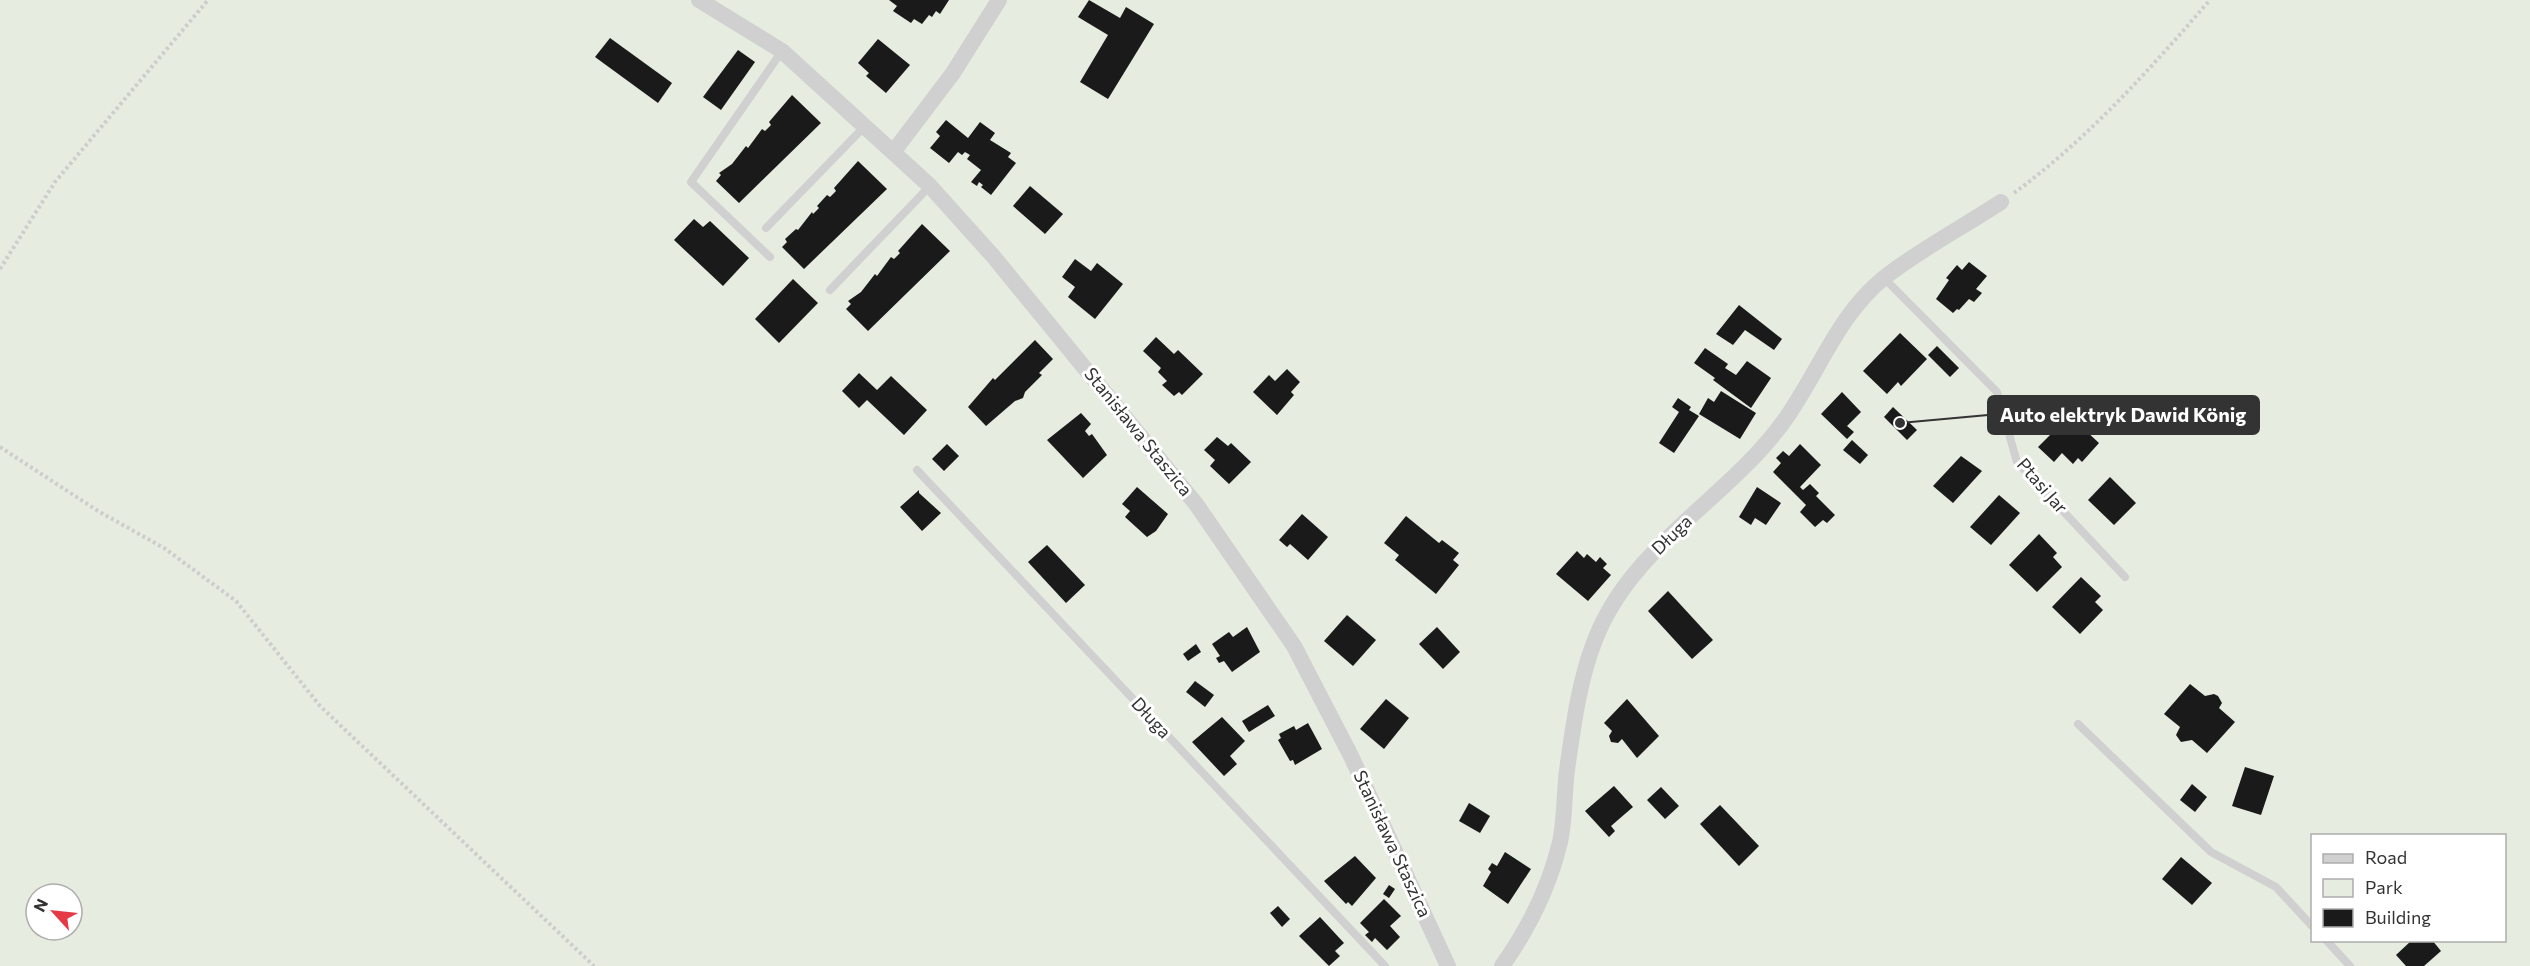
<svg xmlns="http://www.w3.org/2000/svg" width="2530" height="966" viewBox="0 0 2530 966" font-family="Commissioner,sans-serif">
<rect width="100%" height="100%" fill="#fff"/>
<path fill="#e6ecdf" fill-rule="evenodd" d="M0 0H2530V966H0ZM2312 836H2504V940H2312ZM36 894H72V930H36Z"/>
<g fill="#1a1a1a">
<polygon points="889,0 949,0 940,14 936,11 932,17 929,15 922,24 914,19 911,23 893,11 897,6"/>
<polygon points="1089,0 1120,18 1126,7 1154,24 1108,99 1080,82 1108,35 1078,17"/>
<polygon points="610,38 672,83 658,103 595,57"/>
<polygon points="878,39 910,65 886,93 866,76 869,73 858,63"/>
<polygon points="738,50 755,62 721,110 703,97"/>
<polygon points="792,95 821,123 739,203 716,181 721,175 719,173 732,164 746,146 748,148 762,129 765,131 771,125 769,122"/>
<polygon points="946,120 968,138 980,122 995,133 990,140 1011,153 1008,157 1016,163 991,195 981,187 983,185 979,182 977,186 971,182 981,170 967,159 970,155 965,152 962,155 958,152 949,163 930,148 940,136 936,132"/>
<polygon points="858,161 887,189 804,269 782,247 787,242 785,239 796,229 798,230 812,212 813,214 819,208 817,206 827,195 830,197 836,191 834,188"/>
<polygon points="1030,186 1063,214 1045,234 1013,206"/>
<polygon points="694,219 703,227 710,221 749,258 723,286 674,240"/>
<polygon points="922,224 950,251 868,331 846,309 851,304 848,301 861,292 875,274 877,276 891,257 894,259 900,253 898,251"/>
<polygon points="1075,259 1091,271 1097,263 1123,284 1095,319 1068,297 1075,287 1062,277"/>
<polygon points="1969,262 1987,276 1976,289 1982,293 1974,302 1969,299 1959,310 1957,309 1953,313 1936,299 1949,280 1946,278 1957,265 1962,270"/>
<polygon points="793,279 818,303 779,343 755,319"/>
<polygon points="1739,305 1782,339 1774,350 1745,330 1733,345 1716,334"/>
<polygon points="1900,333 1927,359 1901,386 1898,382 1887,394 1863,371"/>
<polygon points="1156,337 1174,354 1178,350 1203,374 1182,395 1179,392 1174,396 1162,385 1167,381 1158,372 1161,368 1143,351"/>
<polygon points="1035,340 1053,359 1039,373 1042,375 1025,392 1023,398 1015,401 986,426 968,407 993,378 995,380"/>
<polygon points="1937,346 1959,368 1950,377 1928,355"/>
<polygon points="1705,348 1728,364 1725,368 1736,375 1747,361 1771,378 1751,408 1713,380 1715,378 1694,363"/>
<polygon points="1287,369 1300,382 1291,392 1294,395 1277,415 1253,392 1269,375 1275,381"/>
<polygon points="859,373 877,390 891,376 927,410 904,435 867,400 859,408 842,391"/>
<polygon points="1721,391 1756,413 1740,439 1699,414 1708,398 1714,402"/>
<polygon points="1842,392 1861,412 1847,426 1854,432 1847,439 1821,414"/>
<polygon points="1678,398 1691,407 1689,410 1699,416 1674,453 1659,443 1679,412 1672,407"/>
<polygon points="2079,402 2096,418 2085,430 2099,443 2082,462 2078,458 2073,464 2062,453 2054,462 2038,447 2051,434 2049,432"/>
<polygon points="1893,407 1917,430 1907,440 1884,417"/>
<polygon points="1081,413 1091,424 1085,431 1089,436 1092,434 1107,455 1083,478 1047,440"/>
<polygon points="1217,437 1228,446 1231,443 1251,462 1229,484 1210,466 1215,460 1204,450"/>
<polygon points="1852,440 1868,455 1860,464 1843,450"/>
<polygon points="947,444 959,456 944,471 932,459"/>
<polygon points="1800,444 1821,465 1800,487 1803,490 1810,484 1819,493 1816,496 1835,515 1827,523 1823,520 1815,527 1800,512 1806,505 1773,472 1781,463 1776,458 1783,451 1789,456"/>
<polygon points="1961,456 1982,471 1953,503 1933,486"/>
<polygon points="2110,477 2136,503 2114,525 2088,500"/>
<polygon points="1137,487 1168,514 1156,531 1147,537 1125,517 1130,511 1122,504"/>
<polygon points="1757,487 1781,503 1766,525 1755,518 1751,525 1739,517"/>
<polygon points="919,490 919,493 941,513 922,531 900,507"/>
<polygon points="1999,495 2020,513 1991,545 1970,527"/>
<polygon points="1302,514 1328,537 1308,560 1290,544 1287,547 1279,540"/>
<polygon points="1406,516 1439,543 1442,540 1459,553 1453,560 1459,565 1436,594 1395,560 1399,555 1384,543"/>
<polygon points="2039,534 2057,553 2053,557 2062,567 2037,592 2009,565"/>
<polygon points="1047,545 1085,585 1066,603 1028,562"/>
<polygon points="1577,551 1584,558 1587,554 1596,562 1600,557 1607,564 1603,568 1611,575 1588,601 1556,574"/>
<polygon points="2081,577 2101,596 2095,602 2103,610 2080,634 2052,607"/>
<polygon points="1668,591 1713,640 1692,659 1648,611"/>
<polygon points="1347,615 1376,640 1353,666 1324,641"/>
<polygon points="1247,627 1260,652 1232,672 1224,661 1219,663 1216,658 1220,656 1212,644 1229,632 1233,637"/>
<polygon points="1437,627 1460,652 1443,669 1419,644"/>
<polygon points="1196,644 1201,652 1188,661 1183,654"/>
<polygon points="1195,681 1214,695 1205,707 1186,692"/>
<polygon points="2190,684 2205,696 2214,694 2218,696 2222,703 2219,708 2235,722 2207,753 2192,740 2181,742 2176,735 2180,727 2164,714"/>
<polygon points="1386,699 1409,718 1384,749 1360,729"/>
<polygon points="1627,699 1659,736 1637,758 1622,739 1618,743 1611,742 1609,736 1612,731 1604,723"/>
<polygon points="1268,705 1275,716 1249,732 1242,721"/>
<polygon points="1222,717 1245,741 1230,756 1237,764 1224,776 1192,742"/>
<polygon points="1308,723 1322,749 1295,765 1293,760 1290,761 1278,740 1281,738 1279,734 1294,726 1296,730"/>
<polygon points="2245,767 2274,776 2261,815 2232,806"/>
<polygon points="2192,784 2207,797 2195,812 2180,800"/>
<polygon points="1614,786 1633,807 1611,826 1615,831 1609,837 1585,811"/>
<polygon points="1661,787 1679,806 1665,819 1647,800"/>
<polygon points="1469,803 1490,816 1480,833 1459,821"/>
<polygon points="1720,805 1759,846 1739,866 1700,824"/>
<polygon points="1505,852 1531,869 1508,904 1483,886 1491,872 1488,869 1492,863 1497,866"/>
<polygon points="1355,856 1376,878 1352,906 1348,902 1346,904 1324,881"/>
<polygon points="2181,857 2212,883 2192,905 2162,879"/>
<polygon points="1389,885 1395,889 1389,898 1383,894"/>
<polygon points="1384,899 1401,916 1390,926 1400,937 1387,950 1375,938 1372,942 1365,935 1369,932 1360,923"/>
<polygon points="1278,906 1290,919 1282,927 1270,913"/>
<polygon points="1320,917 1344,943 1335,951 1340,956 1329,966 1299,936"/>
<polygon points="2412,940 2432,940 2441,951 2424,966 2406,966 2396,955"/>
</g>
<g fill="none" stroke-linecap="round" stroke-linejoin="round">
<g stroke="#cdcdcd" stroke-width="4" stroke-dasharray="3 3" stroke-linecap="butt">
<path d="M2014 193C2088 139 2150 69 2210 0"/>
<polyline points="0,269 55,182 208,0"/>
<polyline points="0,447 98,511 164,548 236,601 320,706 594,966"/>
</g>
<g stroke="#d0d0d0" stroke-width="8">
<polyline points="766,228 866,125"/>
<polyline points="770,257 691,182 782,51"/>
<polyline points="1884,278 1997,392 2017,462 2125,577"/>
<polyline points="830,290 930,186"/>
<polyline points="917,470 1385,966"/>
<polyline points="2078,724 2211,852 2276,887 2312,926"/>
<polyline points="2326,940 2350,966"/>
</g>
<g stroke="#d0d0d0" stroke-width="16">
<polyline points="699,0 782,51 930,186 993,256 1196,504 1294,646 1351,756 1448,966"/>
<polyline points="894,151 953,73 999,0"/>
<path d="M1502 966C1529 928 1549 888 1560 842 1565 819 1564 794 1567 770 1573 728 1579 680 1595 640 1631 546 1728 499 1784 421 1818 374 1838 314 1885 277 1921 249 1963 227 2001 202"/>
</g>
</g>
<g text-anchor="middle" stroke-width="6" stroke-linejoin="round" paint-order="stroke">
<g font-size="18" fill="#333" stroke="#fff">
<text transform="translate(1138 432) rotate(51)" y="6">Stanisława Staszica</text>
<text transform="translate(2042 486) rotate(49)" y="6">Ptasi Jar</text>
<text transform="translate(1672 535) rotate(-44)" y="6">Długa</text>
<text transform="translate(1151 718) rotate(47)" y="6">Długa</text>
<text transform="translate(1392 844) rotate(65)" y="6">Stanisława Staszica</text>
</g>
</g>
<path fill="none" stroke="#333" stroke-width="2" d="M1900 423L1988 415"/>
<circle fill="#333" stroke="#fff" stroke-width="2" cx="1900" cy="423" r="6"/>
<rect fill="#333" stroke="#333" stroke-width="2" x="1988" y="396" width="271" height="38" rx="6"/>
<g font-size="20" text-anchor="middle" font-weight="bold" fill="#fff">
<text x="2123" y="422">Auto elektryk Dawid König</text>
</g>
<rect x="2311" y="834" width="195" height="108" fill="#ffffff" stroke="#adadad" stroke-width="1.5"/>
<rect x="2323" y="854" width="30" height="9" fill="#d0d0d0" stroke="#adadad" stroke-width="1.5"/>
<text x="2365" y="864" font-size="18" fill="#333333">Road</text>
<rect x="2323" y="879" width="30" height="18" fill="#e6ecdf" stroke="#adadad" stroke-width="1.5"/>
<text x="2365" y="894" font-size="18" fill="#333333">Park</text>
<rect x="2323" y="909" width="30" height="18" fill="#1a1a1a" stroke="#adadad" stroke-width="1.5"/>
<text x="2365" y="924" font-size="18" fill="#333333">Building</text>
<g transform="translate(54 912) rotate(297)"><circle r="28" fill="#ffffff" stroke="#adadad" stroke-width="1.5"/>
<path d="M0-4.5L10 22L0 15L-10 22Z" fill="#e63946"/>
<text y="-9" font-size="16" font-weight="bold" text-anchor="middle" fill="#333333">N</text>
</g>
</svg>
